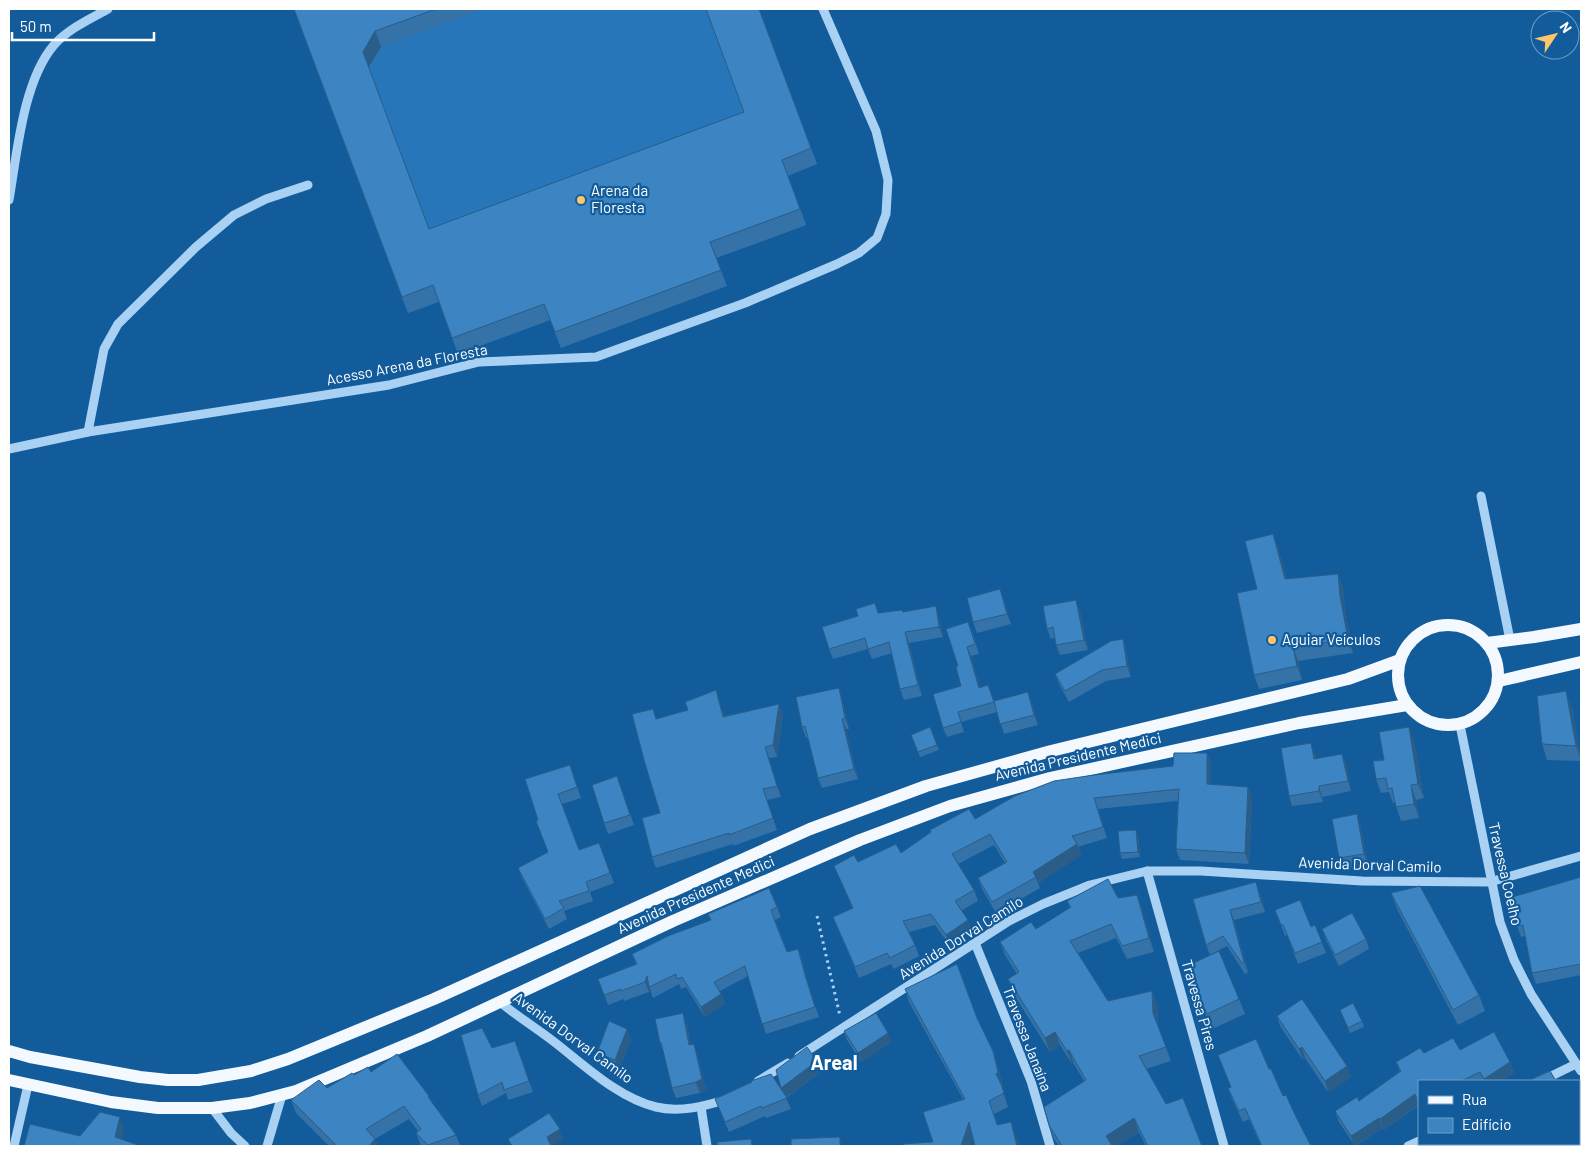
<svg xmlns="http://www.w3.org/2000/svg" width="1590" height="1155" viewBox="0 0 1590 1155" font-family="Barlow,sans-serif">
<rect width="100%" height="100%" fill="#135c9b"/>
<polygon fill="#2676b9" points="336,9 759,9 817,164 788,176 806,225 716,258 561,348 550,320 458,354 439,302 408,313 299,22"/>
<g fill="none" stroke-linecap="round" stroke-linejoin="round">
<polyline stroke="#a8d1f3" stroke-width="3" stroke-dasharray="2.5 4" stroke-linecap="butt" points="817,916 840,1016"/>
<g stroke="#a8d1f3" stroke-width="9">
<path d="M9 200C17 154 23 81 54 45 68 29 90 19 108 9"/>
<polyline points="88,432 104,349 118,324 196,247 234,215 266,199 308,185"/>
<polyline points="9,449 88,432 389,385 479,362 596,357 745,303 837,264 859,253 877,238 886,214 888,180 876,131 823,9"/>
<polyline points="1481,496 1510,640"/>
<polyline points="1460,725 1500,922 1514,960 1531,994 1581,1071"/>
<polyline points="1147,871 1224,1146"/>
<polyline points="975,943 1031,1081 1050,1146"/>
<path d="M500 1002C517 1016 536 1028 553 1041 583 1064 618 1098 656 1107 680 1113 705 1106 728 1099"/>
<polyline points="799,1056 1009,921 1043,904 1090,885 1147,871 1201,871 1362,881 1490,882 1581,856"/>
<polyline points="758,1081 788,1063"/>
<polyline points="1541,1081 1576,1064"/>
<polyline points="701,1107 707,1146"/>
<polyline points="212,1108 231,1133 245,1146"/>
<polyline points="14,1146 28,1085"/>
<polyline points="267,1146 282,1095"/>
<polyline points="1408,1146 1419,1141"/>
</g>
<g stroke="#f4f9ff" stroke-width="12">
<circle cx="1448" cy="675" r="50"/>
<polyline points="1487,643 1534,637 1581,629"/>
<polyline points="1499,681 1581,662"/>
<polyline points="9,1051 30,1057 140,1077 168,1080 198,1080 251,1071 288,1059 434,999 810,829 926,786 1051,751 1348,679 1400,660"/>
<polyline points="9,1080 111,1102 158,1108 212,1108 250,1103 296,1091 427,1036 673,921 860,840 950,806 1050,778 1299,723 1407,705"/>
</g>
</g>
<g fill="#3472a7">
<polygon points="294,9 485,9 381,47 368,68 429,229 744,112 759,9 817,164 788,175 806,225 716,258 727,286 561,348 550,320 458,354 439,301 408,313"/>
<polygon points="1273,534 1278,548 1287,579 1338,574 1343,588 1345,610 1353,653 1298,661 1302,680 1259,689 1254,675 1257,589"/>
<polygon points="1000,589 1004,600 1011,624 977,633 973,622"/>
<polygon points="1080,611 1088,650 1060,655 1056,645 1055,638 1051,639 1047,629"/>
<polygon points="903,612 939,617 943,637 909,643 922,696 904,700 900,689 892,653 872,659 868,649 833,659 829,649 879,613"/>
<polygon points="972,631 979,654 971,656 980,688 994,701 1032,703 1038,725 1004,734 997,712 961,722 964,732 947,737 943,728 961,686 958,666"/>
<polygon points="1123,639 1126,650 1131,677 1106,681 1069,702 1059,684 1055,674"/>
<polygon points="839,688 842,699 849,729 846,729 858,779 822,788 818,778 808,737 806,738 802,727"/>
<polygon points="716,690 724,716 779,704 783,715 777,757 769,758 781,797 767,800 777,830 733,846 733,844 656,868 652,857 660,813 657,719 688,710"/>
<polygon points="1572,707 1581,761 1547,760 1542,744"/>
<polygon points="930,727 939,750 920,757 911,735"/>
<polygon points="1414,741 1424,798 1416,800 1419,818 1401,821 1395,803 1393,803 1389,792 1381,793 1376,779"/>
<polygon points="1207,753 1211,764 1211,785 1248,787 1252,798 1249,864 1180,860 1176,849 1178,801 1098,809 1107,838 1078,847 1081,855 1038,883 1040,888 996,913 982,889 978,878 1005,863 994,845 958,864 974,890 978,901 961,911 972,931 950,946 935,925 909,932 915,945 919,956 894,969 891,964 859,978 833,917 853,909 839,877 834,866 901,853 931,832 930,830 975,819 1173,766"/>
<polygon points="1315,754 1316,759 1342,754 1346,764 1351,791 1322,797 1323,802 1292,806 1289,796"/>
<polygon points="570,765 581,798 562,804 579,850 599,843 614,883 590,892 593,901 564,911 567,919 549,929 522,878 518,868 548,852 538,820"/>
<polygon points="617,776 634,825 608,834 604,823"/>
<polygon points="1360,825 1368,864 1343,869 1339,858"/>
<polygon points="1138,835 1140,857 1122,859 1120,853"/>
<polygon points="1581,877 1581,975 1536,984 1532,973 1525,936 1521,937 1517,926"/>
<polygon points="1260,893 1265,912 1234,920 1248,972 1245,974 1227,946 1210,955 1206,945 1193,899"/>
<polygon points="1391,893 1479,995 1485,1011 1458,1025 1397,909"/>
<polygon points="1137,895 1142,909 1154,952 1127,959 1116,938 1078,953 1108,1001 1152,991 1157,1005 1158,1026 1171,1061 1146,1069 1166,1104 1202,1146 1146,1146 1139,1132 1116,1146 1059,1146 1054,1139 1049,1125 1084,1081 1074,1064 1072,1064 1060,1045 1050,1052 1013,993 1008,979 1017,974 1005,955 1000,942 1036,929 1070,908 1067,901 1118,898"/>
<polygon points="777,907 781,917 775,920 787,952 798,949 802,959 808,985 819,1017 766,1034 748,976 720,991 725,1004 705,1017 686,987 681,989 679,984 653,998 650,989 649,992 624,1001 624,999 608,1005 598,979 636,964 632,954"/>
<polygon points="1275,910 1311,927 1315,925 1326,953 1298,964 1287,935 1285,936"/>
<polygon points="1322,929 1366,939 1369,949 1339,966 1326,940"/>
<polygon points="1185,967 1239,999 1245,1014 1212,1029 1191,982"/>
<polygon points="905,989 977,1018 993,1051 997,1064 1003,1085 1002,1086 1008,1107 994,1114 998,1125 1011,1122 1019,1146 975,1146 973,1137 933,1142 963,1099 909,1002"/>
<polygon points="1340,1010 1362,1021 1364,1027 1350,1033"/>
<polygon points="1277,1016 1347,1066 1351,1077 1328,1092 1305,1058 1303,1060 1280,1026"/>
<polygon points="687,1024 691,1045 697,1054 706,1089 700,1093 676,1098 672,1088 664,1053 660,1043"/>
<polygon points="844,1031 891,1042 861,1062 847,1040"/>
<polygon points="631,1039 619,1071 600,1064 597,1053"/>
<polygon points="515,1041 533,1092 508,1100 506,1093 482,1106 478,1095 492,1048"/>
<polygon points="1460,1050 1510,1062 1514,1073 1501,1081 1419,1081 1419,1105 1384,1130 1383,1128 1355,1146 1339,1122 1335,1111 1359,1101 1400,1072 1396,1062 1424,1053"/>
<polygon points="1218,1055 1269,1069 1283,1096 1296,1117 1311,1146 1261,1146 1249,1119 1243,1122 1232,1099 1228,1088 1231,1087"/>
<polygon points="371,1072 429,1096 431,1101 456,1135 460,1146 421,1146 416,1133 418,1131 409,1119 375,1139 378,1146 329,1146 296,1113 291,1100 327,1088 354,1075"/>
<polygon points="821,1072 786,1098 791,1109 766,1118 765,1116 729,1132 715,1099 783,1093"/>
</g>
<g fill="#2a5d88">
<polygon points="375,31 381,47 368,68 363,52"/>
<polygon points="1273,534 1278,548 1291,593 1285,579"/>
<polygon points="1338,574 1343,588 1345,610 1353,653 1348,639 1340,596"/>
<polygon points="1000,589 1004,600 1011,624 1007,614"/>
<polygon points="1076,600 1080,611 1088,650 1084,640"/>
<polygon points="936,606 939,617 943,637 939,627"/>
<polygon points="905,632 909,643 922,696 918,685"/>
<polygon points="1123,639 1126,650 1131,677 1127,666"/>
<polygon points="967,647 971,656 983,698 979,688"/>
<polygon points="1293,647 1298,661 1302,680 1297,666"/>
<polygon points="839,688 842,699 849,729 845,718"/>
<polygon points="716,690 720,702 727,728 723,717"/>
<polygon points="1566,691 1572,707 1581,760 1576,746"/>
<polygon points="1028,692 1032,703 1038,725 1034,715"/>
<polygon points="779,704 783,715 777,757 773,745"/>
<polygon points="842,719 846,729 858,779 854,769"/>
<polygon points="1409,727 1414,741 1424,798 1418,784"/>
<polygon points="1311,743 1315,754 1318,770 1314,759"/>
<polygon points="765,747 769,758 781,797 777,786"/>
<polygon points="1207,753 1211,764 1211,795 1207,784"/>
<polygon points="1342,754 1346,764 1351,791 1348,781"/>
<polygon points="1411,785 1416,800 1419,818 1414,804"/>
<polygon points="1319,786 1322,797 1323,802 1319,791"/>
<polygon points="1248,787 1252,798 1249,864 1245,853"/>
<polygon points="1357,814 1360,825 1368,864 1364,854"/>
<polygon points="1136,830 1138,835 1140,857 1138,852"/>
<polygon points="1077,844 1081,855 1038,883 1033,872"/>
<polygon points="1256,882 1260,893 1265,912 1261,902"/>
<polygon points="1137,895 1142,909 1154,952 1149,938"/>
<polygon points="1230,910 1234,920 1248,972 1244,962"/>
<polygon points="968,920 972,931 950,946 946,935"/>
<polygon points="798,949 802,959 808,985 819,1017 805,975"/>
<polygon points="647,976 650,989 649,992 645,982"/>
<polygon points="1152,991 1157,1005 1158,1026 1153,1013"/>
<polygon points="721,994 725,1004 705,1017 701,1007"/>
<polygon points="683,1013 687,1024 693,1056 689,1045"/>
<polygon points="627,1029 631,1039 619,1071 615,1060"/>
<polygon points="1055,1032 1060,1045 1050,1052 1045,1038"/>
<polygon points="888,1033 891,1042 861,1062 858,1053"/>
<polygon points="694,1044 697,1054 706,1089 700,1093 696,1082"/>
<polygon points="1302,1047 1305,1058 1303,1060 1299,1049"/>
<polygon points="1069,1050 1074,1064 1072,1064 1067,1051"/>
<polygon points="993,1051 997,1064 1003,1085 1002,1086 1008,1107 996,1074"/>
<polygon points="817,1061 821,1072 785,1098 781,1088"/>
<polygon points="1510,1062 1514,1073 1501,1081 1485,1081 1484,1079"/>
<polygon points="1347,1066 1351,1077 1328,1092 1325,1081"/>
<polygon points="1415,1094 1418,1105 1384,1130 1380,1119"/>
<polygon points="120,1117 124,1129 120,1146 115,1137"/>
<polygon points="1134,1118 1139,1132 1116,1146 1110,1146 1106,1136"/>
<polygon points="1379,1118 1383,1128 1354,1146 1351,1136"/>
<polygon points="969,1122 974,1135 970,1146 961,1146"/>
<polygon points="1011,1122 1016,1135 1019,1146 1017,1146"/>
<polygon points="560,1129 563,1140 553,1146 551,1146 547,1137"/>
<polygon points="840,1137 843,1146 840,1146"/>
<polygon points="375,1139 378,1146 369,1146"/>
<polygon points="1510,1144 1525,1144 1526,1146 1506,1146"/>
<polygon points="1526,1144 1540,1144 1537,1146 1527,1146"/>
</g>
<g fill="#3c85c2" stroke="#2a5d88">
<polygon points="294,9 436,9 375,31 363,52 429,229 744,112 706,9 759,9 811,148 782,160 800,209 710,242 721,270 555,332 544,304 452,338 433,285 402,297"/>
<polygon points="1273,534 1285,579 1338,574 1340,596 1348,639 1293,647 1297,666 1254,675 1237,593 1257,589 1245,541"/>
<polygon points="1000,589 1007,614 973,622 967,598"/>
<polygon points="1076,600 1084,640 1056,645 1053,627 1047,629 1043,606"/>
<polygon points="875,603 878,613 902,610 903,612 936,606 939,627 905,632 918,685 900,689 889,642 868,649 865,638 829,649 822,627 858,616 856,609"/>
<polygon points="968,622 975,644 967,647 979,688 988,685 994,702 958,712 961,722 943,728 933,694 961,686 956,667 958,666 946,629"/>
<polygon points="1123,639 1127,666 1102,670 1065,691 1055,674 1111,641"/>
<polygon points="839,688 845,718 842,719 854,769 818,778 805,726 802,727 796,697"/>
<polygon points="716,690 723,717 779,704 773,745 765,747 777,786 763,789 773,818 729,835 729,833 652,857 642,818 660,813 644,760 632,714 653,709 656,719 688,710 685,702"/>
<polygon points="1566,691 1576,746 1542,744 1537,696"/>
<polygon points="1028,692 1034,715 1000,724 994,701"/>
<polygon points="930,727 937,745 918,752 911,735"/>
<polygon points="1409,727 1418,784 1411,785 1414,804 1396,807 1392,788 1388,789 1386,778 1376,779 1373,761 1384,760 1379,732"/>
<polygon points="1311,743 1314,759 1342,754 1348,781 1319,786 1319,791 1289,796 1281,748"/>
<polygon points="1174,753 1207,753 1207,784 1248,787 1245,853 1176,849 1179,789 1094,798 1103,827 1072,836 1077,844 1033,872 1036,877 992,902 978,878 1007,862 990,834 952,854 974,890 955,901 968,920 946,935 931,914 903,921 915,945 890,958 887,953 855,967 833,917 853,908 834,866 854,855 858,862 896,844 901,853 931,832 930,830 969,809 975,819 1015,796 1054,781 1094,775 1173,766"/>
<polygon points="570,765 577,787 558,794 579,850 599,843 610,873 586,882 589,891 559,901 564,908 545,919 518,868 548,852 536,821 538,820 525,779"/>
<polygon points="617,776 630,815 604,823 592,785"/>
<polygon points="1357,814 1364,854 1339,858 1332,819"/>
<polygon points="1136,830 1138,852 1120,853 1118,831"/>
<polygon points="1581,877 1581,964 1532,973 1523,925 1517,926 1509,898"/>
<polygon points="1108,879 1118,898 1137,895 1149,938 1122,946 1111,924 1070,941 1108,1001 1152,991 1153,1013 1166,1047 1139,1056 1166,1104 1183,1098 1202,1146 1148,1146 1134,1118 1106,1136 1112,1146 1062,1146 1049,1125 1044,1107 1086,1080 1069,1050 1067,1051 1055,1032 1045,1038 1008,979 1019,972 1000,942 1031,922 1036,929 1071,907 1067,901"/>
<polygon points="1256,882 1261,902 1230,910 1244,962 1242,963 1223,936 1206,945 1193,899"/>
<polygon points="1420,886 1479,995 1453,1010 1391,893"/>
<polygon points="769,888 777,907 771,910 777,927 787,952 798,949 805,975 815,1007 762,1024 745,966 714,982 721,994 701,1007 682,977 677,979 676,974 649,987 647,976 645,982 621,991 621,989 604,995 598,979 637,964 632,954 668,936 711,920 708,914"/>
<polygon points="1300,900 1311,927 1315,925 1322,942 1295,953 1283,925 1281,925 1275,910"/>
<polygon points="1352,913 1366,939 1335,955 1322,929"/>
<polygon points="1219,951 1239,999 1207,1014 1185,967"/>
<polygon points="957,964 977,1018 993,1051 998,1072 996,1074 1001,1084 1004,1093 989,1101 997,1125 1011,1122 1017,1146 975,1146 969,1122 961,1146 903,1146 903,1144 933,1142 923,1112 965,1099 905,989"/>
<polygon points="1302,999 1347,1066 1325,1081 1302,1047 1299,1049 1277,1016"/>
<polygon points="1353,1003 1362,1021 1348,1028 1340,1010"/>
<polygon points="683,1013 689,1045 694,1044 702,1079 696,1082 672,1088 661,1042 660,1043 655,1019"/>
<polygon points="876,1013 888,1033 858,1053 844,1031"/>
<polygon points="609,1021 627,1029 615,1060 597,1053"/>
<polygon points="482,1028 492,1048 515,1041 529,1081 504,1090 502,1082 478,1095 461,1035"/>
<polygon points="1494,1032 1510,1062 1484,1079 1480,1072 1461,1081 1419,1081 1419,1102 1415,1094 1380,1119 1379,1118 1351,1136 1335,1111 1357,1097 1359,1101 1401,1071 1396,1062 1420,1048 1424,1053 1453,1038 1460,1050"/>
<polygon points="1256,1039 1269,1069 1271,1069 1283,1096 1286,1095 1296,1117 1311,1146 1262,1146 1245,1108 1239,1111 1228,1088 1231,1087 1218,1055"/>
<polygon points="807,1047 817,1061 781,1088 776,1070"/>
<polygon points="397,1054 429,1096 428,1097 456,1135 428,1145 416,1133 421,1129 404,1106 366,1129 375,1139 369,1146 337,1146 291,1100 319,1080 327,1088 352,1073 354,1075 368,1067 371,1072"/>
<polygon points="1550,1071 1556,1081 1529,1081 1536,1077"/>
<polygon points="771,1074 787,1098 762,1108 761,1106 725,1122 715,1099 752,1082 751,1081"/>
<polygon points="100,1112 120,1117 115,1137 138,1145 137,1146 24,1146 30,1124 80,1136"/>
<polygon points="549,1113 560,1129 547,1137 551,1146 512,1146 508,1139"/>
<polygon points="840,1137 840,1146 791,1146 791,1139"/>
<polygon points="751,1139 752,1146 718,1146 717,1142"/>
<polygon points="1432,1144 1510,1144 1506,1146 1428,1146"/>
</g>
<g fill="#ffc56a" stroke="#135c9b" stroke-width="2">
<circle cx="581" cy="200" r="5"/>
<circle cx="1272" cy="640" r="5"/>
</g>
<g text-anchor="middle" stroke-width="4.5" stroke-linejoin="round" paint-order="stroke">
<g font-size="15" fill="#fff" stroke="#135c9b" text-anchor="start">
<text x="591" y="196">Arena da<tspan x="591" dy="17">Floresta</tspan></text>
<text x="1282" y="645">Aguiar Veículos</text>
</g>
<g font-size="15" fill="#fff" stroke="#135c9b">
<text transform="translate(407 365) rotate(-11)" y="5">Acesso Arena da Floresta</text>
<text transform="translate(1078 757) rotate(-13)" y="5">Avenida Presidente Medici</text>
<text transform="translate(1370 865) rotate(2)" y="5">Avenida Dorval Camilo</text>
<text transform="translate(1505 874) rotate(77)" y="5">Travessa Coelho</text>
<text transform="translate(696 895) rotate(-24)" y="5">Avenida Presidente Medici</text>
<text transform="translate(961 938) rotate(-32)" y="5">Avenida Dorval Camilo</text>
<text transform="translate(1199 1005) rotate(74)" y="5">Travessa Pires</text>
<text transform="translate(573 1038) rotate(36)" y="5">Avenida Dorval Camilo</text>
<text transform="translate(1027 1039) rotate(69)" y="5">Travessa Janaína</text>
</g>
<g font-size="20" font-weight="bold" fill="#fff" stroke="#135c9b">
<text x="834" y="1070">Areal</text>
</g>
</g>
<rect width="1590" height="1155" fill="none" stroke="#ffffff" stroke-width="20"/>
<rect x="1418" y="1080" width="162" height="65" fill="#135c9b" stroke="#719dc3"/>
<rect x="1428" y="1096" width="25" height="8" fill="#f4f9ff" stroke="#719dc3"/>
<text x="1462" y="1105" font-size="15" fill="#ffffff">Rua</text>
<rect x="1428" y="1118" width="25" height="15" fill="#3c85c2" stroke="#719dc3"/>
<text x="1462" y="1130" font-size="15" fill="#ffffff">Edifício</text>
<g transform="translate(1555 35) rotate(55)"><circle r="24" fill="#135c9b" stroke="#719dc3"/>
<path d="M0-4L9 19L0 12L-9 19Z" fill="#ffc56a"/>
<text y="-8" font-size="14" font-weight="bold" text-anchor="middle" fill="#ffffff">N</text>
</g>
<path d="M12 32v8h142v-8" fill="none" stroke="#ffffff" stroke-width="2.5"/>
<text x="20" y="32" font-size="15" fill="#ffffff" stroke="#135c9b" stroke-width="4" paint-order="stroke">50 m</text>
</svg>
